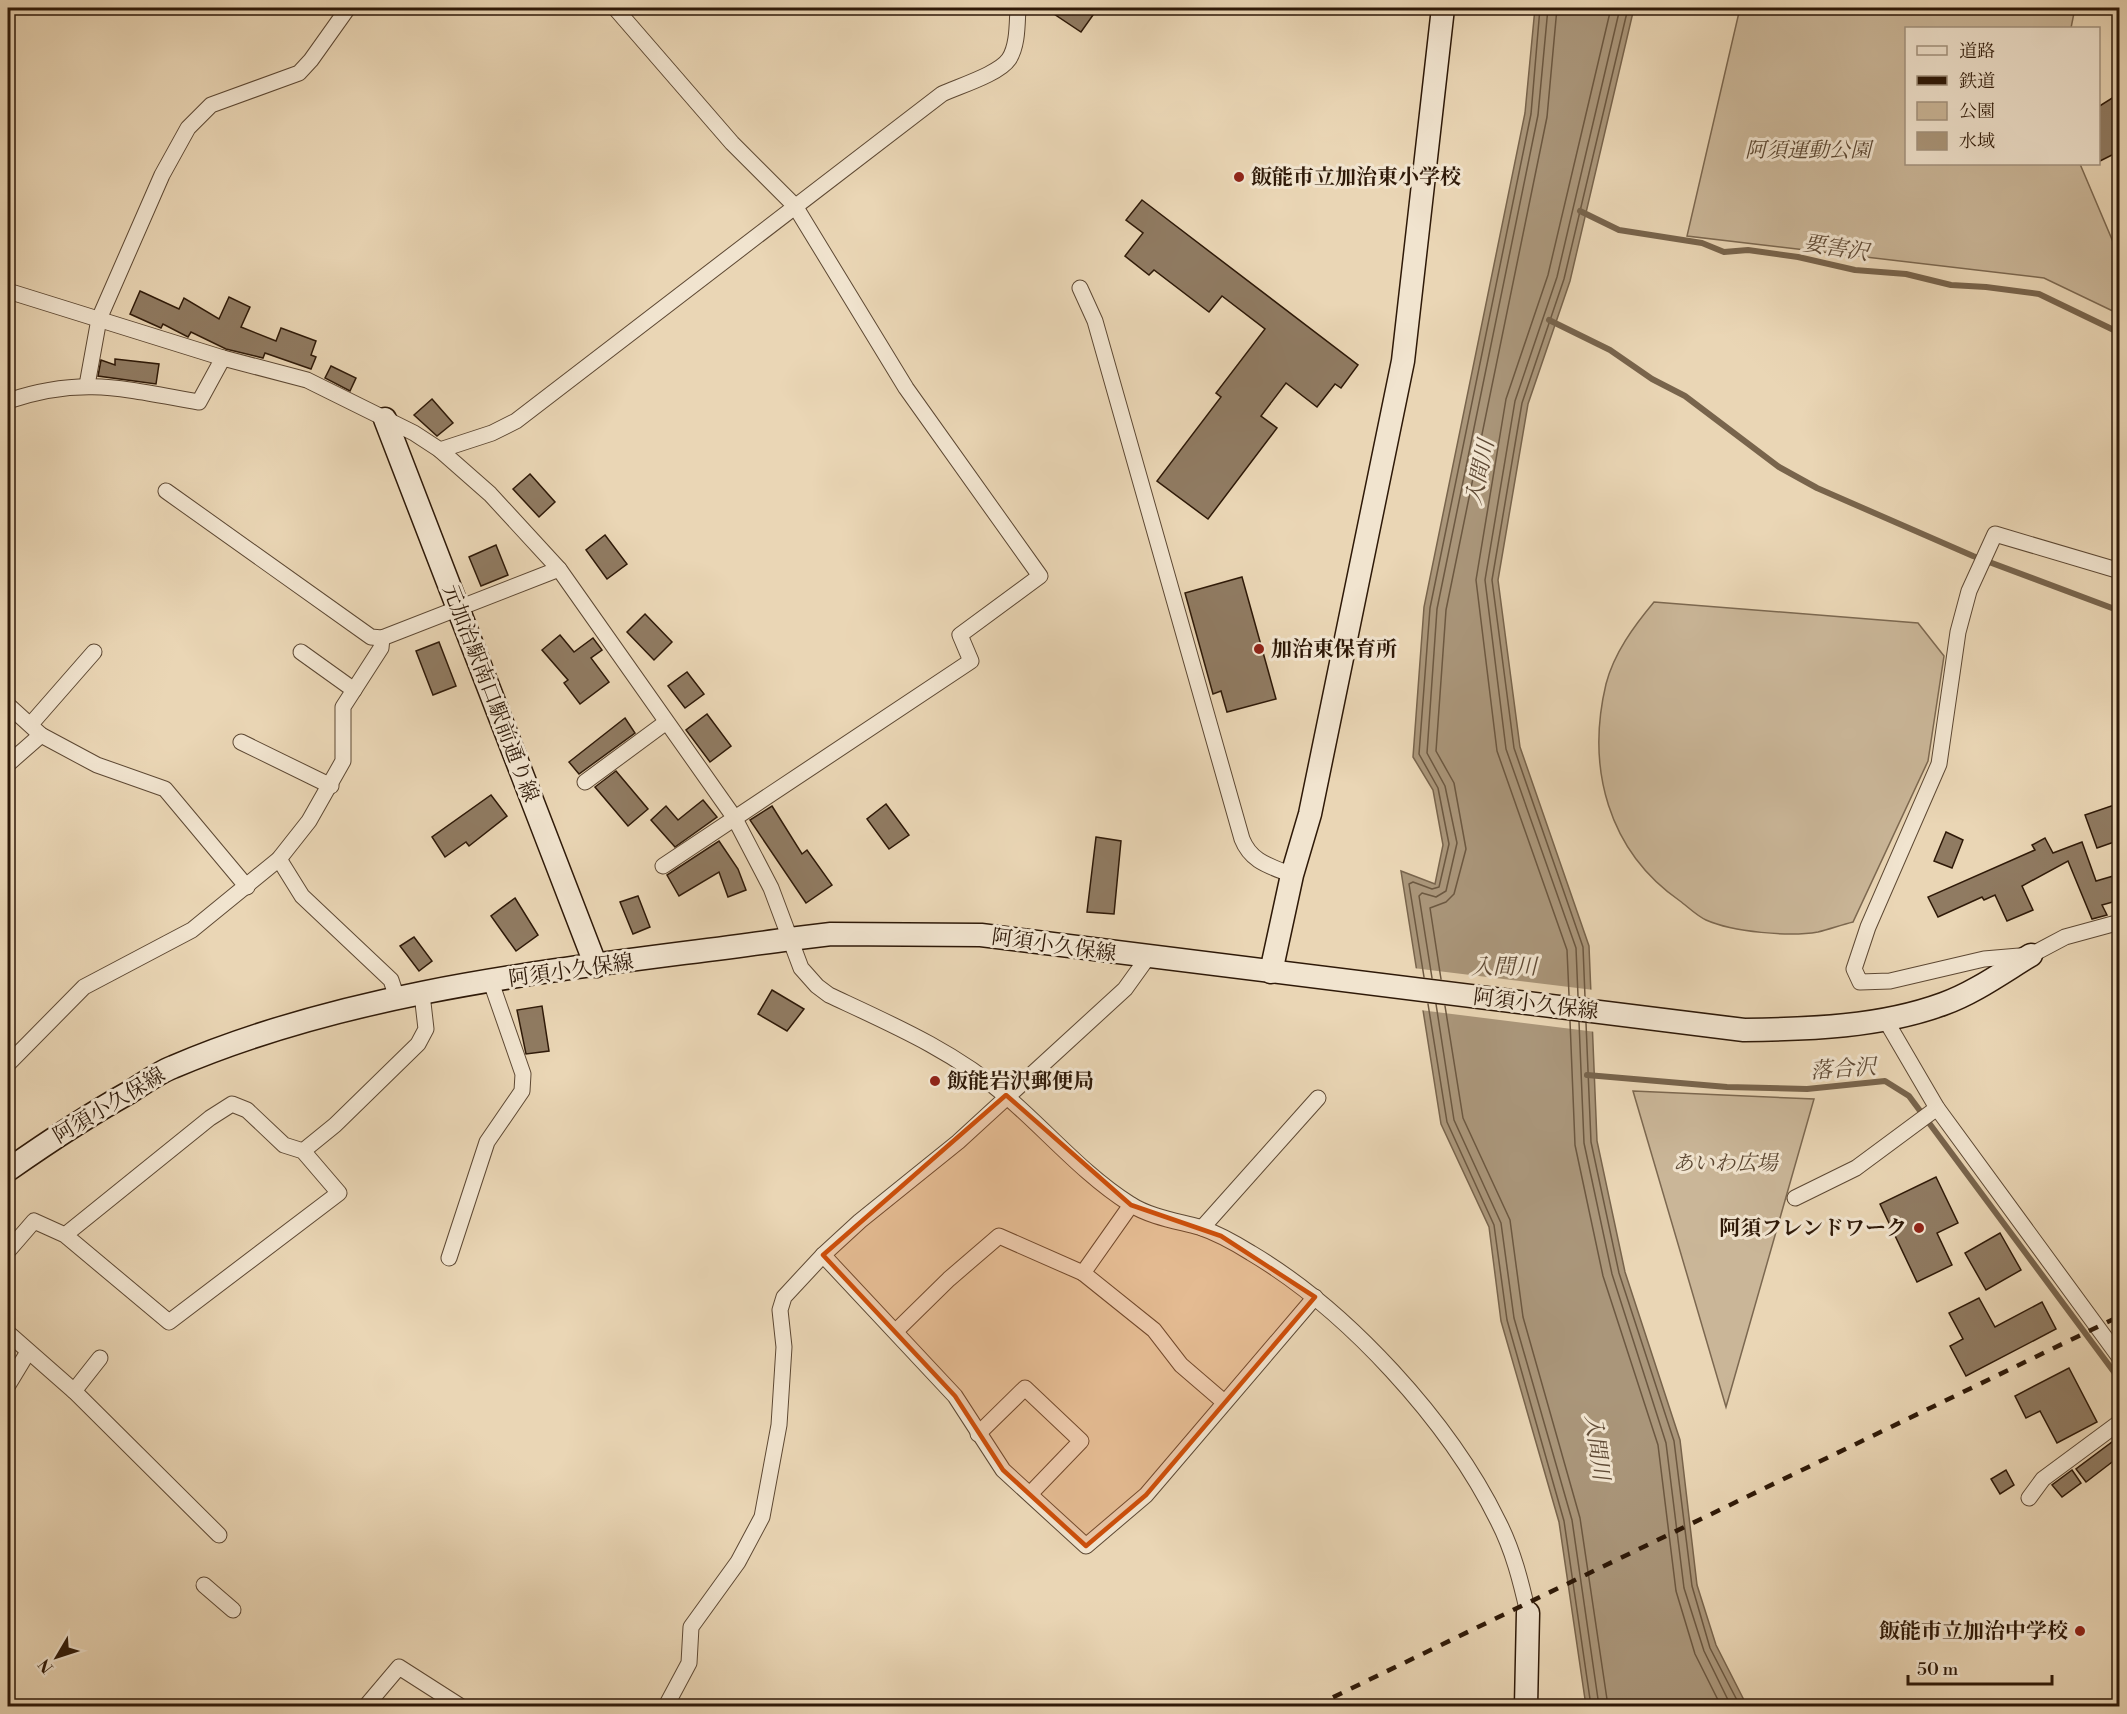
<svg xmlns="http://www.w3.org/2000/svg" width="2127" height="1714" viewBox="0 0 2127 1714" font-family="'Libre Bodoni','Noto Serif JP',serif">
<rect width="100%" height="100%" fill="#ead6b5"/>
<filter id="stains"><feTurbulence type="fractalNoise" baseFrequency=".00333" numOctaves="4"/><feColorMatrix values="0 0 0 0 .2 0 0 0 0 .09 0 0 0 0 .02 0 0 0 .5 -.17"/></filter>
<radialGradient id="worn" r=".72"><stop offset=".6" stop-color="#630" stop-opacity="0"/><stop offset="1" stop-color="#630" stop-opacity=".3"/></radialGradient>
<g fill="#cab698" stroke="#7c6850" stroke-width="1.5">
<polygon points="1740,8 2075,8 2071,28 1906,28 1906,164 2080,164 2119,256 2119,314 2044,278 1687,236"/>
<path d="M1654 602 1918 623 1944 656 1928 761 1853 922C1841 925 1830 929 1818 932 1789 937 1733 932 1706 920 1697 916 1688 907 1680 901 1608 851 1586 768 1606 684 1614 653 1634 626 1654 602Z"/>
<polygon points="1633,1091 1814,1099 1726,1407"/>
</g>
<polygon fill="#aa967a" stroke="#78644c" stroke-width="1.5" points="1535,8 1634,8 1570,281 1528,404 1498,580 1520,747 1589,946 1597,1141 1625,1272 1680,1440 1697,1585 1716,1645 1747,1706 1586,1706 1559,1522 1501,1321 1489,1227 1441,1124 1401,871 1435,884 1443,845 1433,790 1413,757 1424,607 1525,113"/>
<polygon fill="#ead6b5" points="1413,968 1594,990 1596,1032 1420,1010"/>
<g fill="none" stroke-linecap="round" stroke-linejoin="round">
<g stroke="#6c5841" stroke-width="1.5">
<polyline points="1424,977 1409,884 1413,882 1432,889 1439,887 1449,844 1438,788 1419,754 1430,608 1531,114 1540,8"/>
<polyline points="1432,978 1419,896 1422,893 1436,897 1446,891 1457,843 1445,786 1427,753 1437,609 1538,115 1548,8"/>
<polyline points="1441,979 1430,908 1446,902 1454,894 1466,849 1454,783 1436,751 1446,610 1547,117 1557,8"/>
<polyline points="1569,995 1567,950 1497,751 1476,580 1506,399 1548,275 1611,8"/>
<polyline points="1578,996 1576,948 1506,749 1485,580 1515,401 1557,277 1620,8"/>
<polyline points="1585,997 1583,947 1514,748 1492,580 1522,403 1564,279 1628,8"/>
<polyline points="1428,1004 1447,1122 1494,1225 1507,1320 1564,1521 1591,1706"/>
<polyline points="1436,1004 1454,1120 1501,1223 1514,1318 1572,1520 1599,1706"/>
<polyline points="1445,1006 1463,1118 1510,1220 1523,1317 1580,1518 1608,1706"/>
<polyline points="1570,1021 1575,1145 1603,1276 1658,1445 1676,1591 1695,1654 1721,1706"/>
<polyline points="1579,1022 1584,1143 1612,1274 1666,1443 1684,1588 1704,1651 1731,1706"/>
<polyline points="1586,1023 1591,1142 1619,1273 1674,1441 1692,1586 1710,1648 1740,1706"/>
</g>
<g stroke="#78644c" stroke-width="6">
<polyline points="1580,211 1619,230 1702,243 1724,252 1748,250 1798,257 1855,270 1906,274 1951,285 1986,287 2039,294 2120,333"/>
<polyline points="1549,320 1610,350 1652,379 1685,396 1779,467 1817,488 1973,556 2120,611"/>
<polyline points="1587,1075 1727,1087 1807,1089 1885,1081 1909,1096 2120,1380"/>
</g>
</g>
<g fill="#907b62" stroke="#2e1908" stroke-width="1.5">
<polygon points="1045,8 1098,8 1081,32"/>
<polygon points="2120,93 2120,151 2098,162 2098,107"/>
<polygon points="1142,200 1358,365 1341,388 1335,384 1317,407 1286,383 1261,416 1277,428 1208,519 1157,481 1221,397 1216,393 1265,329 1222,296 1209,312 1154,270 1149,275 1125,256 1143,233 1126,220"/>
<polygon points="140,291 179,309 184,298 219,319 229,297 250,307 241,327 276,341 281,328 316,341 311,355 316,357 311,369 265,353 263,358 226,349 191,332 188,337 163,324 161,328 130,314"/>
<polygon points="115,359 159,364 156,384 98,376 101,360 115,365"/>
<polygon points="331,366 356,378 350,391 325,378"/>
<polygon points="432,399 453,423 437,436 414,415"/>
<polygon points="530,474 555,502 539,517 513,489"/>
<polygon points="605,535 627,564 607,579 586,550"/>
<polygon points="496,545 508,575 481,586 469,557"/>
<polygon points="1242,577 1276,699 1227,712 1221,691 1213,694 1185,593"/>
<polygon points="645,614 672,642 654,660 627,632"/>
<polygon points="560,635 574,652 593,638 602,650 591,658 609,682 580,704 564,683 568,680 542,650"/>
<polygon points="439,642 456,686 433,695 416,651"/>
<polygon points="687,672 704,694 685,708 668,686"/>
<polygon points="707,714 731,746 710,762 686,730"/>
<polygon points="625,718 635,733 579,774 569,762"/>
<polygon points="616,771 648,809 628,826 595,787"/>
<polygon points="491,795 507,816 469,846 466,842 445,857 432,837"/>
<polygon points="703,800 717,817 675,847 651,820 666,806 678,820"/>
<polygon points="2120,803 2120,840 2097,848 2085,815"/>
<polygon points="886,804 909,835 889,849 867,819"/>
<polygon points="772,806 802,854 807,850 832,885 806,903 750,820"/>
<polygon points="1946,832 1963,840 1952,868 1934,861"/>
<polygon points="1096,837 1121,841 1114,914 1087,912"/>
<polygon points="2045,838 2053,853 2082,842 2096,881 2120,874 2120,900 2102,905 2107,915 2092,919 2068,861 2022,886 2033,910 2007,921 1995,895 1984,900 1982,897 1938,917 1928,897 2035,850 2032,845"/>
<polygon points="719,841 738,869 746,890 728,897 719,872 679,896 667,875"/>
<polygon points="638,896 650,927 633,934 620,902"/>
<polygon points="515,898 538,935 516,951 491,916"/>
<polygon points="414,937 432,961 419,971 400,946"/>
<polygon points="772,990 804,1009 787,1031 758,1014"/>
<polygon points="542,1006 549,1051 526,1054 517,1010"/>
<polygon points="1936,1177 1958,1223 1937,1233 1952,1265 1917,1282 1880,1204"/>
<polygon points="2000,1233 2021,1270 1986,1290 1965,1253"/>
<polygon points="1979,1298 1995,1327 2042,1302 2056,1329 1966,1376 1950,1346 1963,1339 1949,1313"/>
<polygon points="2069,1368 2097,1422 2057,1443 2040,1411 2026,1418 2015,1396"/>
<polygon points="2120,1436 2120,1456 2086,1482 2076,1469"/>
<polygon points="2006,1470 2014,1485 2000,1494 1991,1479"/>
<polygon points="2072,1470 2081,1483 2062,1497 2052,1485"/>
</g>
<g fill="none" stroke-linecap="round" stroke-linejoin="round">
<defs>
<g id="street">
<polyline points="615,8 732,143 795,206 906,388 1040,576 960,635 971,661 663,866"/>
<path d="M1080 288 1095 321 1242 839C1251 862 1270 866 1292 875"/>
<path d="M8 291 223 358 307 380 414 433 440 450 490 494 559 569 734 817 771 888 801 968 817 986 829 995C891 1024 954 1051 1006 1096 1047 1131 1084 1175 1130 1204 1150 1217 1177 1221 1199 1227 1217 1233 1235 1243 1251 1253 1347 1310 1449 1421 1498 1521 1513 1550 1521 1582 1528 1613"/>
<polyline points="87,385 99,319 162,175 188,128 211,105 299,73 311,60 348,8"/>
<path d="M8 401C82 376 124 389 199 402L223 358"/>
<path d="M440 450 492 433 516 421 942 94C959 86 999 74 1009 59 1018 45 1017 23 1018 8"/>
<polyline points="166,491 371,637 382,638 559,569"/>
<polyline points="2120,571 1995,534 1969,591 1958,632 1939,764 1868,927 1854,969 1860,982 1890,981 1984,959 2031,955 2065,937 2120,922"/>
<polyline points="301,652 354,690"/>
<polyline points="8,705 41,735 97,765 165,789 247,887"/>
<polyline points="31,724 94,652"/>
<polyline points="241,742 331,786"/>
<polyline points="8,764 41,735"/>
<polyline points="585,782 665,723"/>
<polyline points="279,859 302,896 391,980 397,998"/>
<polyline points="1885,1019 1937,1108 2120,1358"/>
<polyline points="8,1064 84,987 192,930 279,859 309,821 343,761 343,707 381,648 382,638"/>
<polyline points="303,1151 335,1125 418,1044 426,1029 422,994"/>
<polyline points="1795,1198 1856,1168 1937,1108"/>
<polyline points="1131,1205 1083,1273 1154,1330 1181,1365 1224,1402"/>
<polyline points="1202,1228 1318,1098"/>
<polyline points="8,1251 34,1221 65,1235 169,1322 339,1193 303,1151 284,1145 247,1110 232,1104 210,1118 65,1235"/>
<polyline points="823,1255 955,1396 1003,1470 1086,1546 1146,1495 1315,1297"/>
<polyline points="449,1258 487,1142 522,1091 523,1074 491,982"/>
<polyline points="896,1331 949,1279 999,1236 1083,1273"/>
<polyline points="8,1333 74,1391 219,1535"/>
<polyline points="8,1385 28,1352"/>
<polyline points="74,1391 100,1358"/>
<polyline points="978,1434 1025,1388 1081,1441 1030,1494"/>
<polyline points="2029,1498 2043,1479 2120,1422"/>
<polyline points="204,1585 233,1610"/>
<polyline points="366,1706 399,1667 460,1706"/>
<polyline points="666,1706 689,1663 691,1627 738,1562 762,1517 779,1425 784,1347 780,1310 784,1297 823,1255 860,1221 958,1142 1125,989 1148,957"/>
</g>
<g id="secondary">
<polyline points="385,419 596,966"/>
<polyline points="1271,972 1292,875 1310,814 1403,361 1443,8"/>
<path d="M8 1170C48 1142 87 1116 130 1092 144 1083 158 1073 173 1067 367 984 583 968 790 939L831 934 981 935 1744 1030C1810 1029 1880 1027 1943 1004 1974 993 2003 972 2031 955"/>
<polyline points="1526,1706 1528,1613"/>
</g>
</defs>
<use href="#street" stroke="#5d4833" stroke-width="17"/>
<use href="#secondary" stroke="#2e1908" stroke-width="25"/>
<use href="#street" stroke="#f1e4cf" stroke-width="15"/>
<use href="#secondary" stroke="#f1e4cf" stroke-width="22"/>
<polyline stroke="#2e1908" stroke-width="4.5" stroke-dasharray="10 10" stroke-linecap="butt" points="1315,1706 2120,1316"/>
</g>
<path fill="#cc4f0b" fill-opacity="0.2" stroke="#cc4f0b" stroke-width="4.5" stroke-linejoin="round" d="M1006 1095 1131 1205 1221 1236 1315 1297 1146 1495 1086 1546 1003 1470 955 1396 823 1255Z"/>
<g fill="#8f2418" stroke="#f1e4cf" stroke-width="2">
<circle cx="1239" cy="177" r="6"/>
<circle cx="1259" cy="649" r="6"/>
<circle cx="935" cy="1081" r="6"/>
<circle cx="1919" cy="1228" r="6"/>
<circle cx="2080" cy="1631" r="6"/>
</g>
<g text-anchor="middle" stroke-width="6" stroke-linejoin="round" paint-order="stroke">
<g font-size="21" font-style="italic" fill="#5d4833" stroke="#f1e4cf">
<text x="1808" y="157">阿須運動公園</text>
<text x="1725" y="1170">あいわ広場</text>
</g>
<g font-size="21" font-weight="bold" fill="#2e1908" stroke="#f1e4cf" text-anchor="start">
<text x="1251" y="184">飯能市立加治東小学校</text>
<text x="1271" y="656">加治東保育所</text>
<text x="947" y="1088">飯能岩沢郵便局</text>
<text x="1907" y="1235" text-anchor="end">阿須フレンドワーク</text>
<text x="2068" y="1638" text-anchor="end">飯能市立加治中学校</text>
</g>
<g font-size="21" fill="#2e1908" stroke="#f1e4cf">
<text transform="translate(491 693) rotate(69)" y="7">元加治駅南口駅前通り線</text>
<text transform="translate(1054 945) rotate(8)" y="7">阿須小久保線</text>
<text transform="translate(571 970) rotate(-8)" y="7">阿須小久保線</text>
<text transform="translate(1536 1004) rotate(7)" y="7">阿須小久保線</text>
<text transform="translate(109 1105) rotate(-31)" y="7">阿須小久保線</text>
</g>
<g font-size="22" font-style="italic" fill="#604b36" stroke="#f1e4cf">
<text transform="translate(1836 247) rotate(9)" y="8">要害沢</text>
<text transform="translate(1479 472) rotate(-78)" y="8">入間川</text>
<text x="1504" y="974">入間川</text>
<text transform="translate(1843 1068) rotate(-4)" y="8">落合沢</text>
<text transform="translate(1598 1447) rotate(82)" y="8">入間川</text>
</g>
</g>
<rect width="2127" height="1714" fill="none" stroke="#ead6b5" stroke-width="30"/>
<rect x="9" y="9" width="2109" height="1696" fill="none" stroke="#2e1908" stroke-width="3"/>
<rect x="15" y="15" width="2097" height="1684" fill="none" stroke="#2e1908" stroke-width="1.5"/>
<rect x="1905" y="27" width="195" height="138" fill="#f1e4cf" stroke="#a3937f" stroke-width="1.5"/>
<rect x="1917" y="46" width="30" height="9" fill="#f1e4cf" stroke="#a3937f" stroke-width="1.5"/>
<text x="1959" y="57" font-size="18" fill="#2e1908">道路</text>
<rect x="1917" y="76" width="30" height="9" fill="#2e1908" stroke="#a3937f" stroke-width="1.5"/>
<text x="1959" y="87" font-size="18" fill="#2e1908">鉄道</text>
<rect x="1917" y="102" width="30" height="18" fill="#cab698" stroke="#a3937f" stroke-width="1.5"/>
<text x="1959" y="117" font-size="18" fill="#2e1908">公園</text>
<rect x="1917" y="132" width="30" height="18" fill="#aa967a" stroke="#a3937f" stroke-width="1.5"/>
<text x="1959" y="147" font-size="18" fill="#2e1908">水域</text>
<g transform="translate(57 1657) rotate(231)" stroke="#f1e4cf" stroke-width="4.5" paint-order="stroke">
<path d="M0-4.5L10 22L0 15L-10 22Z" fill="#2e1908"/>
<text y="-9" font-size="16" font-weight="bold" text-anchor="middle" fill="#2e1908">N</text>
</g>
<path d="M1908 1675v9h144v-9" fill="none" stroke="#2e1908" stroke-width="3"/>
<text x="1917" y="1675" font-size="18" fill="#2e1908" stroke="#f1e4cf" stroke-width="4.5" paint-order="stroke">50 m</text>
<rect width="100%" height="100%" filter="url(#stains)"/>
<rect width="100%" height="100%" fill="url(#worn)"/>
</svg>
